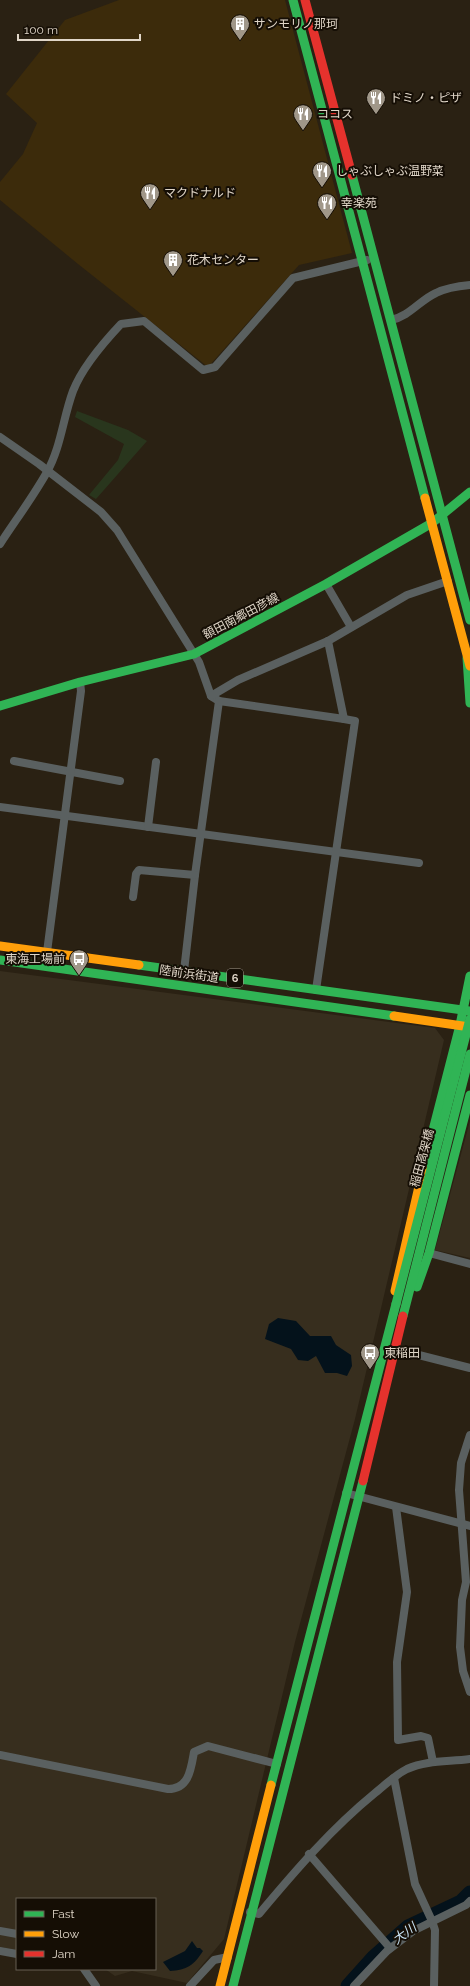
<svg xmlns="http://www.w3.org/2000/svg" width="470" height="1986" viewBox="0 0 470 1986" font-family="Raleway,'Noto Sans JP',sans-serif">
<rect width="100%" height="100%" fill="#2a2113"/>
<polygon fill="#3c2b0b" points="119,0 285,0 352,253 299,265 208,367 78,264 0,200 0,182 23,154 37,123 6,94 65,20"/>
<g fill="#372e1e">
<polygon points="0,971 435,1028 444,1040 355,1419 295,1642 224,1939 187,1983 132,1971 115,1976 105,1969 155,1969 155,1899 17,1899 17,1950 0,1947"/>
<polygon points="470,1121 470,1258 435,1250"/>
</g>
<polygon fill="#29361d" points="77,411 128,430 147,441 96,499 89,495 118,460 124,444 75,417"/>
<g fill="#04121b">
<polygon points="278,1318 296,1321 310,1336 331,1336 336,1345 351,1355 352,1366 347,1376 337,1373 325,1373 316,1356 308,1361 298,1360 291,1349 265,1339 269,1324"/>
<path d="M192 1941 197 1948H200L203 1951C194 1965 187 1970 170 1971L163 1962 185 1951Z"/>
</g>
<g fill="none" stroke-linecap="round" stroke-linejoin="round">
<polyline stroke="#04121b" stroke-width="15" points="348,1986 374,1957 408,1927 461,1902 470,1893"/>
<g stroke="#5a6060" stroke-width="8">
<path d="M391 320C410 316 420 300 436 293 446 288 459 286 470 285"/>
<polyline points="0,437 39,464 101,512 117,530 199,662 211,696 219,701 195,875 184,971"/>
<path d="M0 544C15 521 33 497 47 472 61 447 63 418 73 391 82 368 104 342 121 324L144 321 203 370 215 367 293 278 367 260"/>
<polyline points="326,584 351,627"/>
<polyline points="211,696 238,680 328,641 407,595 448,581"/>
<polyline points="219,701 344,719 328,641"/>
<polyline points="14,761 120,781"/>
<polyline points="0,807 419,863"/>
<polyline points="148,827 156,762"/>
<polyline points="133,897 136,874 139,870 195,875"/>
<polyline points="47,952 81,691 80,682"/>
<polyline points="316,990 355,721 344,719"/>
<polyline points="429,1253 470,1264"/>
<polyline points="395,1349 470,1368"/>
<polyline points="470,1435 461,1463 459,1490 466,1582 462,1600 460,1647 463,1671 470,1692"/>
<polyline points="346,1493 470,1526"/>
<polyline points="396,1507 407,1592 397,1662 398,1740 421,1736 428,1738 433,1762"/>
<path d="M0 1755 168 1789C189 1789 191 1769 194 1752L208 1746 277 1764"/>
<polyline points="394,1778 415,1884 432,1921 435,1930 434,1986"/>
<polyline points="309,1854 390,1948"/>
<path d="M250 1912 259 1914C295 1871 331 1829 375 1793 385 1785 395 1775 407 1769 427 1760 449 1762 470 1759"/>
<polyline points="0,1931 17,1934"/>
<polyline points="0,1951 17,1954"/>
<polyline points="84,1969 96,1986"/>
<polyline points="190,1986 214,1960 228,1957"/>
<polyline points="354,1986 387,1951 413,1931 466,1905 470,1901"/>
</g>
<g stroke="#30b455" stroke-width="9">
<polyline points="293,0 425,498"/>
<polyline points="352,175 470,620"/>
<polyline points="467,658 470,703"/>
<polyline points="0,706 80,682 194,654 326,584 432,523 470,492"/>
<polyline points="0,960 394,1016"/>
<polyline points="139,965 470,1011"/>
<polyline points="423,1169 460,1025 470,976"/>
<polyline points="417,1287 429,1253 470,1095"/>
<polyline points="403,1316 470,1054"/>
<polyline points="271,1785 396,1304"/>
<polyline points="233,1986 363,1481"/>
</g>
<g stroke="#ff9f0a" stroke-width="9">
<polyline points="425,498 470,666"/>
<polyline points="0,946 139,965"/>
<polyline points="394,1016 470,1027"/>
<polyline points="395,1291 423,1169"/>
<polyline points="220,1986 271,1785"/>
</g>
<g stroke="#e5322d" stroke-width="9">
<polyline points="305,0 352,175"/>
<polyline points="363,1481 403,1316"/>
</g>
<polyline stroke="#30b455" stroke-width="9" points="396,1304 470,1019"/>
</g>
<defs>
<symbol id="building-pin" viewBox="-11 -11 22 30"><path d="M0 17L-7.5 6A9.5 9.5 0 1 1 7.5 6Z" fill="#a09789" stroke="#150e05"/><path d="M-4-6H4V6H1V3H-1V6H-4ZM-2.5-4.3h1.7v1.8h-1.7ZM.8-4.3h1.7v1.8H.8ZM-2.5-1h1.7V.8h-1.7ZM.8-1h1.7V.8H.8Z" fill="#fff"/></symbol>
<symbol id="restaurant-pin" viewBox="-11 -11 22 30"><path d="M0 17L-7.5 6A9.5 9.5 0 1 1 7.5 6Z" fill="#a09789" stroke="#150e05"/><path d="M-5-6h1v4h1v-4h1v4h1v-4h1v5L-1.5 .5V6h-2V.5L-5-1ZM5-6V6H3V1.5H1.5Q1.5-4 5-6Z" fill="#fff"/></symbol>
<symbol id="bus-pin" viewBox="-11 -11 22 30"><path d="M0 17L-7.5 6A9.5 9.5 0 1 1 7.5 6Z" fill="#a09789" stroke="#150e05"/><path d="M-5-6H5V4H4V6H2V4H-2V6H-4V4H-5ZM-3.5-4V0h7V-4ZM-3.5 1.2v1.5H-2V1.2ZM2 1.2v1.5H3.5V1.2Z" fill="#fff"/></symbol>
</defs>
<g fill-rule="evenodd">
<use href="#building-pin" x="229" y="13" width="22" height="30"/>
<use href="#restaurant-pin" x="365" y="87" width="22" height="30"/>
<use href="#restaurant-pin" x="292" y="103" width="22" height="30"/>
<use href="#restaurant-pin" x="311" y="160" width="22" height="30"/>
<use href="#restaurant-pin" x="139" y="182" width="22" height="30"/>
<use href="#restaurant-pin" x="316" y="192" width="22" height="30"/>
<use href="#building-pin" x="162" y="249" width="22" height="30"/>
<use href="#bus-pin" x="68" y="948" width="22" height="30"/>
<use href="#bus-pin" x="359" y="1342" width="22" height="30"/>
</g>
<g text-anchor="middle" stroke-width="4" stroke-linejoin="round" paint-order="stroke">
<rect fill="#150e05" stroke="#a39a8e" stroke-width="1" x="227" y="969" width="16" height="18" rx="3"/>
<g font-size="11" font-weight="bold" fill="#e0d6c8">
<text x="235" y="982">6</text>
</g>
<g font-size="12" fill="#e0d6c8" stroke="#150e05" text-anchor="start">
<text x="254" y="28">サンモリノ那珂</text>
<text x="390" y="102">ドミノ・ピザ</text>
<text x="317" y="118">ココス</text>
<text x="336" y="175">しゃぶしゃぶ温野菜</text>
<text x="164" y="197">マクドナルド</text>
<text x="341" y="207">幸楽苑</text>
<text x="187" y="264">花木センター</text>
<text x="65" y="963" text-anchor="end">東海工場前</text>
<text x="384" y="1357">東稲田</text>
</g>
<g font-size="12" fill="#e0d6c8" stroke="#150e05">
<text transform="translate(241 616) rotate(-28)" y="4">額田南郷田彦線</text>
<text transform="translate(189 974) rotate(8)" y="4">陸前浜街道</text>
<text transform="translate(422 1158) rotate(-75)" y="4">稲田高架橋</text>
</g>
<g font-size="13" font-style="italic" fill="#cae5f7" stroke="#150e05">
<text transform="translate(404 1933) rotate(-36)" y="5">大川</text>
</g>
</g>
<rect x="16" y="1898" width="140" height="72" fill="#150e05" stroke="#665e53"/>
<rect x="24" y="1911" width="20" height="6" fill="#30b455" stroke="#665e53"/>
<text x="52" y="1918" font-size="12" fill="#e0d6c8">Fast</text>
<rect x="24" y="1931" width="20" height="6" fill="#ff9f0a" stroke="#665e53"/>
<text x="52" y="1938" font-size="12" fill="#e0d6c8">Slow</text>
<rect x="24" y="1951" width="20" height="6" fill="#e5322d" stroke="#665e53"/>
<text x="52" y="1958" font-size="12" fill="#e0d6c8">Jam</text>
<path d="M18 34v6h122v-6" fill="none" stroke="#e0d6c8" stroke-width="2"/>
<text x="24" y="34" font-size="12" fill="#e0d6c8" stroke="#150e05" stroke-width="3" paint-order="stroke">100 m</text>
</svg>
